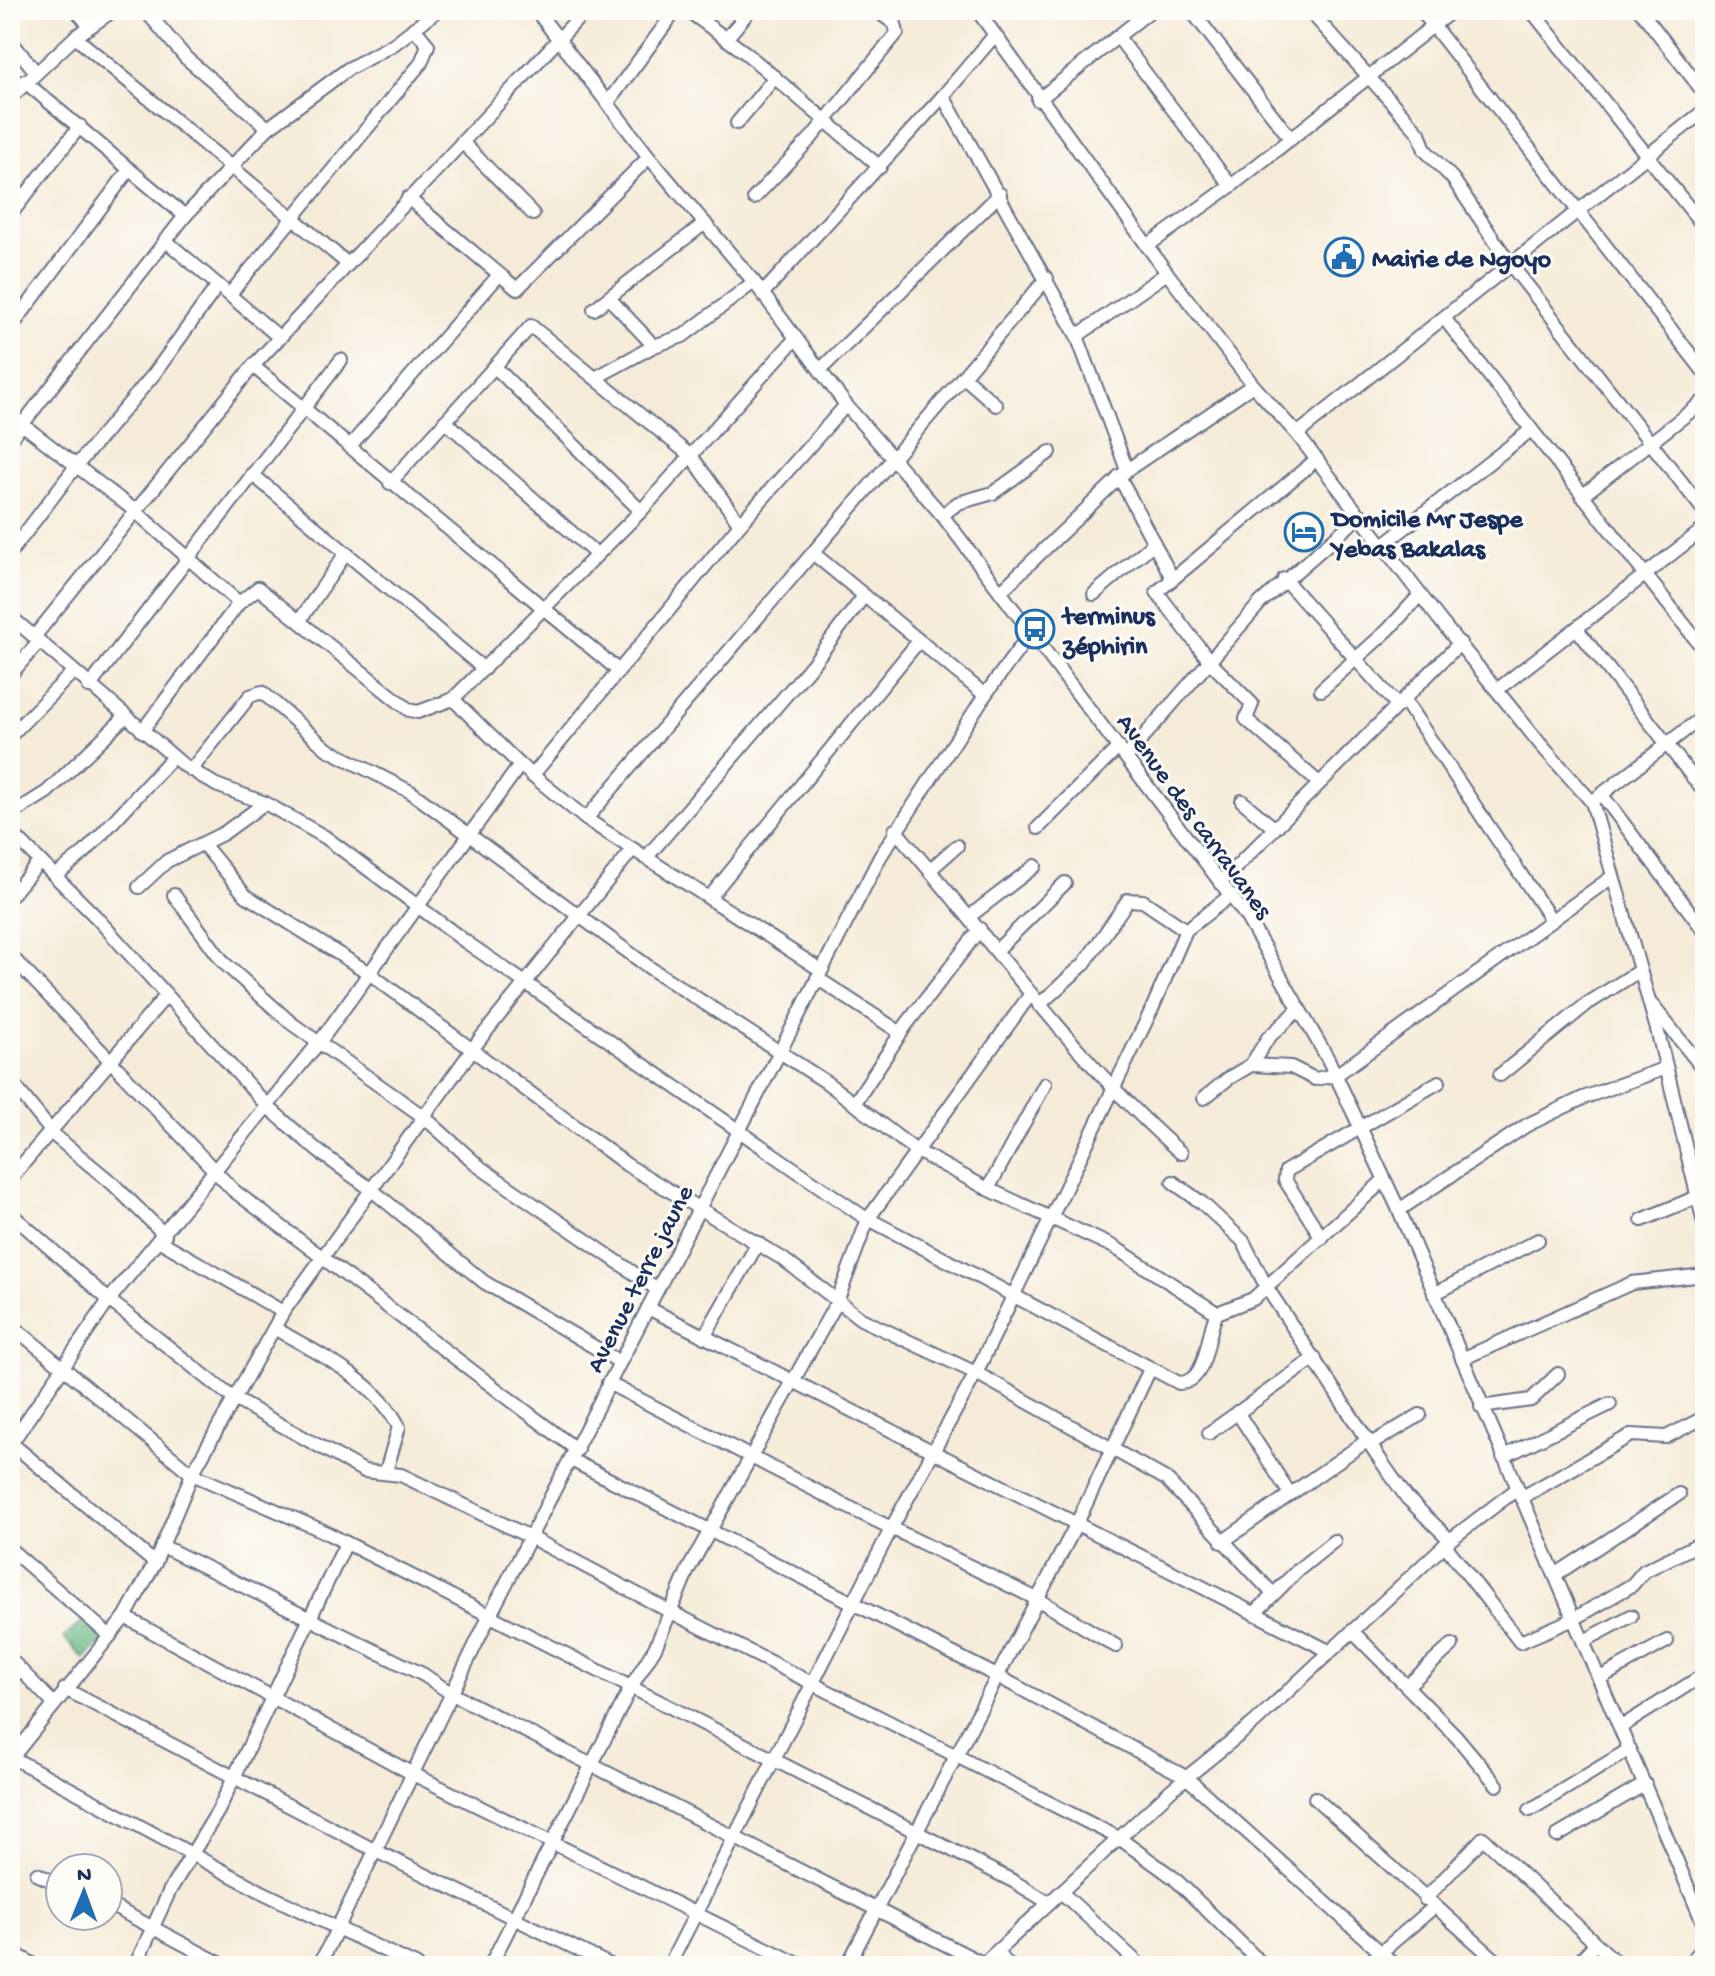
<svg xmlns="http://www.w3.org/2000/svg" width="1715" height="1976" viewBox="0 0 1715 1976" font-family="'Gochi Hand',sans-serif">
<defs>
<pattern id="forest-crowns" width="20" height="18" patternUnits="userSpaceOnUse" patternTransform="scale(2)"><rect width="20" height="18" fill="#66b783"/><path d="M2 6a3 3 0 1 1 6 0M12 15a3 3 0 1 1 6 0" fill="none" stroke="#53956e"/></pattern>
</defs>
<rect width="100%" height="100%" fill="#fdfcf7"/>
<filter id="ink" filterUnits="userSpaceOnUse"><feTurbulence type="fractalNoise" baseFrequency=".0125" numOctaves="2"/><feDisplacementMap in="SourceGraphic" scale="16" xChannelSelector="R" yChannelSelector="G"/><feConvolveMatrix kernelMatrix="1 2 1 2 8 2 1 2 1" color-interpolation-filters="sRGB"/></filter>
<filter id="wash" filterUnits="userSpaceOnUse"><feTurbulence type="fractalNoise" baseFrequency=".006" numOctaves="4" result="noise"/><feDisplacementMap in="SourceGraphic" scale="32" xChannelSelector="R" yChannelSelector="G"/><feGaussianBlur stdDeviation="1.8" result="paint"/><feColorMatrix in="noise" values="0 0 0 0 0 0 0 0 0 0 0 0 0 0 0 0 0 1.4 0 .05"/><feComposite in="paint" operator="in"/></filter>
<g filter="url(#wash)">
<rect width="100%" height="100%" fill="#f6ebd8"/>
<polygon fill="url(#forest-crowns)" stroke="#407370" stroke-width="2" points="86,1618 105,1639 84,1659 64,1638"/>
</g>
<g filter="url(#ink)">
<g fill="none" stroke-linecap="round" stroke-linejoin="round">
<defs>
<g id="minor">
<polyline points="76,10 90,26"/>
<polyline points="145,10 186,58 268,128"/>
<polyline points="536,10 649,157 754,282 846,405 942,515 1246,916 1328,1059 1399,1210 1705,1927"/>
<polyline points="687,10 747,54 880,167"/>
<polyline points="977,10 1167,273 1253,385 1297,434 1439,619 1541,745 1592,802 1658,1033 1705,1227"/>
<polyline points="1191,10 1291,139"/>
<polyline points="1309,10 1419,133 1425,150 1453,179 1511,265 1705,512"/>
<polyline points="1421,10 1705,373"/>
<polyline points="1531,10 1705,228"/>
<polyline points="1640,10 1705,94"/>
<polyline points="994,36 943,96 1077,336 1127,470 1001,591"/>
<polyline points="75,37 348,264"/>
<polyline points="1118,37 1231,186"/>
<polyline points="726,39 750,10"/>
<polyline points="10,40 35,71"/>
<polyline points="24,81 185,216"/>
<polyline points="10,98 75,37 114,10"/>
<polyline points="1038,100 1151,10"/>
<polyline points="609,101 676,10"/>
<polyline points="737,123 775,77"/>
<polyline points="462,142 533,214"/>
<polyline points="408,198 517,289 649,157"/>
<polyline points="754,198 812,137 897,33 895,24 876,10"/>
<polyline points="10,215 80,126"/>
<polyline points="165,240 280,338"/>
<polyline points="1147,246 1231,186 1453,10"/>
<polyline points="763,293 943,96"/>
<polyline points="230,294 421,63 428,45 414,28"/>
<polyline points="594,309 705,223"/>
<polyline points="1444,318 1705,651"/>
<polyline points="10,329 129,170"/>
<polyline points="1077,336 1167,273"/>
<polyline points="654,346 683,336 754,282"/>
<polyline points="253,366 619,671"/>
<polyline points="495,367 641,511"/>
<polyline points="820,370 1000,194"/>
<polyline points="595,378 654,346 609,298"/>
<polyline points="965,378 996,405"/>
<polyline points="10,415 134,510 239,603 258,588 409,710 418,712 453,699 520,765 586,819 821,970"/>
<polyline points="445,421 596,554"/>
<polyline points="1297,434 1705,110"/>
<polyline points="10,440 185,216 268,128 348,69 394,44 438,10"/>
<polyline points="349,447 499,275"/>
<polyline points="1317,459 1157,592 1211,663 1252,704 1246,719 1319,783"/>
<polyline points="1127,470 1253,385"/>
<polyline points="252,474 484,669"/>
<polyline points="1119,476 1172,578"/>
<polyline points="390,483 531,326 692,457 740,524"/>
<polyline points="1582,496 1705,400"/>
<polyline points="942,515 958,503 993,493 1050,452"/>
<polyline points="1384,544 1531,430"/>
<polyline points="10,553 77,465 154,374 218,285"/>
<polyline points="814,554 985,695"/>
<polyline points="1284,579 1398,706"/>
<polyline points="1094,594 1154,543"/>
<path d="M10 616 182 764 216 785 265 803 325 837 466 942 861 1215 1179 1383C1209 1383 1206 1332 1217 1313L1253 1299 1384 1180"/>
<polyline points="300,620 346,553"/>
<polyline points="1577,629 1705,793"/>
<polyline points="34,637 253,366 586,10"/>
<polyline points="10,675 39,642"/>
<polyline points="89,687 341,360"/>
<polyline points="1498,689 1705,528"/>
<polyline points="1321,690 1388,630 1420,595"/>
<polyline points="453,699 641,511 796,338"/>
<polyline points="1404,700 1552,921"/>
<polyline points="142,731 239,603"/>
<polyline points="10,736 72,673"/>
<polyline points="1126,757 1261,602 1361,515"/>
<polyline points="191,770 250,696 262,692 327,749 411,792 650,968 826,1082 915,1150 988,1189 1114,1247 1217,1313"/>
<polyline points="532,776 740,524 846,405"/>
<polyline points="1602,795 1705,932"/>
<polyline points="1598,797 1705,715"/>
<polyline points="1242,801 1274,828"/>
<polyline points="10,815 47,792 125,717"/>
<polyline points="586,819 1047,278"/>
<polyline points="1038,828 1119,747"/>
<path d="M895 830C990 937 1072 1058 1181 1153"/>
<polyline points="10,831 96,917 268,1107 318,1151 372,1190 484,1282 618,1361"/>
<polyline points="203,844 245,895 369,973 627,1165 783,1259 861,1319 976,1373 1166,1479 1273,1594"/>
<polyline points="646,858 811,666 864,596"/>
<polyline points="931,869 957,846"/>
<polyline points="55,876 85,852 173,757"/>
<polyline points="1221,882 1460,643"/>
<polyline points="139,887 167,861 224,833 265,803"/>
<polyline points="174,895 224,963 291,1023 424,1117 481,1168 657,1289"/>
<polyline points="10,897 40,861"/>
<polyline points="709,898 918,642"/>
<polyline points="970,916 1035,866"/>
<polyline points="997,950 1065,883"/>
<polyline points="10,955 233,1190 577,1450"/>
<polyline points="817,978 901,1033"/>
<polyline points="1039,1005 1084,964 1128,900 1143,901 1186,930"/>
<polyline points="1652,1005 1705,1071"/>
<polyline points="1251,1065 1291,1067 1315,1079 1336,1075 1612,877"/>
<polyline points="1500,1075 1587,1004 1639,971"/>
<polyline points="10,1080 55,1136 112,1183 165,1235"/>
<polyline points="1204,1098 1229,1078 1251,1065 1268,1038 1298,1010"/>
<polyline points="854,1104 906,1025 980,929"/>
<polyline points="10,1179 165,997"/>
<polyline points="1173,1182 1202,1203 1243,1241 1267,1288 1383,1464 1407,1498 1450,1540"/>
<polyline points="988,1189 1045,1084"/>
<polyline points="1399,1210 1527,1125 1583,1098 1666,1068"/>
<polyline points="10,1213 109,1300 234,1399 364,1471 401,1475 530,1537 669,1611 1119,1838 1174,1878 1264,1966"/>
<polyline points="1642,1220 1697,1197"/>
<polyline points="1322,1238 1285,1180 1286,1171 1439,1082"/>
<polyline points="160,1241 283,1312"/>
<polyline points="1434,1294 1538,1240"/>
<polyline points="648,1308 1329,1651"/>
<polyline points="10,1324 192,1474 321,1530 1013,1881 1049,1903"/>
<path d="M274 1328C316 1352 378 1382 399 1427L386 1471"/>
<polyline points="704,1337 758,1243"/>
<polyline points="1462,1359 1632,1283 1705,1275"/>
<polyline points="608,1383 842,1504 1037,1599 1116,1646"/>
<polyline points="1481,1407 1531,1400 1558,1374"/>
<polyline points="1237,1412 1290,1494"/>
<polyline points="1209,1433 1315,1358"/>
<polyline points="10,1442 155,1563"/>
<polyline points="1371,1444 1420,1415"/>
<polyline points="10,1445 109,1300 321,1040 520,765"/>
<polyline points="1503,1457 1610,1404"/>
<polyline points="571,1460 997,1676 1186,1777 1396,1966"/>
<polyline points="1521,1498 1631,1435 1666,1437 1705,1417"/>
<polyline points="1222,1542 1368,1440"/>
<polyline points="1445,1545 1520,1642 1574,1619 1632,1585 1644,1571 1705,1541"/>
<polyline points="162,1546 424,1675 452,1694 984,1964"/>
<polyline points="10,1549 110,1636"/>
<polyline points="1555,1575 1679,1494"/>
<polyline points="1254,1614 1298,1570 1334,1541"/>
<polyline points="125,1617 413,1774 802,1966"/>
<polyline points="1352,1631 1456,1736 1497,1785"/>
<polyline points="1584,1641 1631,1616"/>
<polyline points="10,1659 53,1703"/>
<polyline points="1600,1678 1667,1641"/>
<polyline points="1407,1686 1452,1645"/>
<polyline points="65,1689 376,1851 612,1966"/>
<polyline points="1621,1727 1705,1674"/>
<polyline points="11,1757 264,1893 417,1966"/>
<polyline points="10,1760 125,1617 155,1563 192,1474 283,1312 480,1039 633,849"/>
<polyline points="1315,1798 1502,1966"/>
<polyline points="1530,1810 1630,1749"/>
<polyline points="1557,1836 1645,1784"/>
<polyline points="37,1874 60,1885"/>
<polyline points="1061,1892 1141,1966"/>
<polyline points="1425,1899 1483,1838 1620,1966"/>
<polyline points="108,1904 225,1966"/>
<polyline points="10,1951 36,1966"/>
<polyline points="996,1953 1010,1966"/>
<polyline points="135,1966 170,1890 218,1811 346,1543"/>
<polyline points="319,1966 489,1617 880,857 985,695 1032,631"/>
<polyline points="490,1966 631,1687 655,1648 688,1570 837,1302 868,1219 1030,995"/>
<polyline points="669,1966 892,1527 976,1373 1152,1009 1186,930 1231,895"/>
<polyline points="847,1966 1076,1525 1150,1369"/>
<polyline points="981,1966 1171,1790 1255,1722 1450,1540 1517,1489"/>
<polyline points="1365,1966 1434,1907"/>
<polyline points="1575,1966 1595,1944"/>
<polyline points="1687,1966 1705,1946"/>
</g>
</defs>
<use href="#minor" stroke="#687189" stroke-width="16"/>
<use href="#minor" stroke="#fff" stroke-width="12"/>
</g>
</g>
<defs>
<symbol id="civic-ring" viewBox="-11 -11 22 22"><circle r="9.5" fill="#fdfcf7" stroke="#1f6fb2" stroke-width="1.5"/><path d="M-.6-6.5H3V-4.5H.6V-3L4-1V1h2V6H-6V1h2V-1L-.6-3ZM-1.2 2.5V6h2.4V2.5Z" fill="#1f6fb2"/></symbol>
<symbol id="hotel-ring" viewBox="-11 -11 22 22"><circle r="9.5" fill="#fdfcf7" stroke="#1f6fb2" stroke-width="1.5"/><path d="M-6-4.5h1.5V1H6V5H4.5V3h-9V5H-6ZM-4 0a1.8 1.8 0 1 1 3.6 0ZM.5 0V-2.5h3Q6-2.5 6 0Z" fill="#1f6fb2"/></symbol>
<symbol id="bus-ring" viewBox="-11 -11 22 22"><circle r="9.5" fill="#fdfcf7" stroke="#1f6fb2" stroke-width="1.5"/><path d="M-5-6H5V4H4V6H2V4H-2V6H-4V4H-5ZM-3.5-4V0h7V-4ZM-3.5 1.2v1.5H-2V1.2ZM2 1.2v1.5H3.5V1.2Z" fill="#1f6fb2"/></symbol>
</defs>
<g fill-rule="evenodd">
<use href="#civic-ring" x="1322" y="235" width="44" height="44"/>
<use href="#hotel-ring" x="1282" y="510" width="44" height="44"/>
<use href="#bus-ring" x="1013" y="607" width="44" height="44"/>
</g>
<g text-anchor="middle" stroke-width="6" stroke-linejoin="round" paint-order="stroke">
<g font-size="26" font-weight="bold" fill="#1b2f5e" stroke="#fdfcf7" text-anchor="start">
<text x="1372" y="266">Mairie de Ngoyo</text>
<text x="1332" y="526">Domicile Mr Jespe<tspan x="1332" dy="30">Yebas Bakalas</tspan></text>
<text x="1063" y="623">terminus<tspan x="1063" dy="30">zéphirin</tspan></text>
</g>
<g font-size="26" fill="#1b2f5e" stroke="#fdfcf7">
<text transform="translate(1196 815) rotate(54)" y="9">Avenue des carravanes</text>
<text transform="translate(638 1278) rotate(-63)" y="9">Avenue terre jaune</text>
</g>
</g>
<rect width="1715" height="1976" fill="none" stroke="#fdfcf7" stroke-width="40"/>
<g transform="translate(84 1892) rotate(1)"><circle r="38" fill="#fdfcf7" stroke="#a3aaba" stroke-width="2"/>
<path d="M0-6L14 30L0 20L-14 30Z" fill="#1f6fb2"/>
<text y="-12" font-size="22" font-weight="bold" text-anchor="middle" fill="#1b2f5e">N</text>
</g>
</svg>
